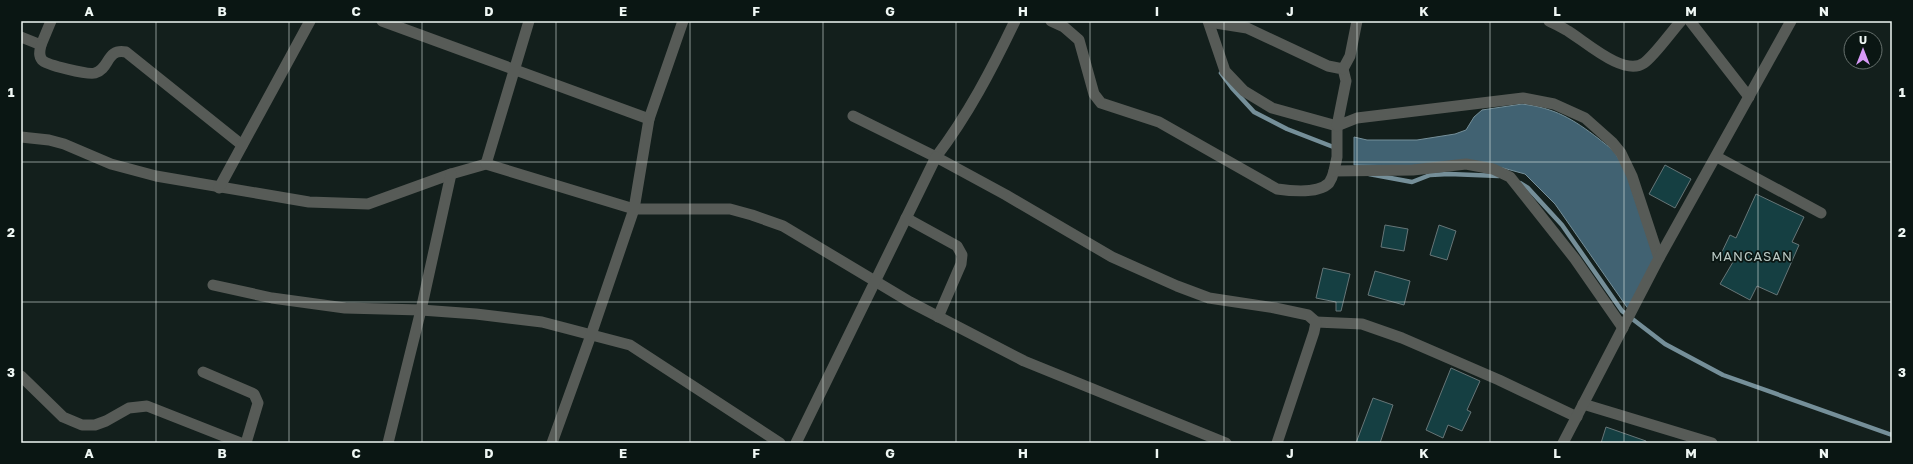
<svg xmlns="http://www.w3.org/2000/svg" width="1913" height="464" viewBox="0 0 1913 464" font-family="'Golos Text',sans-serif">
<rect width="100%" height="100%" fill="#131f1c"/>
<path fill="#416272" stroke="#758f99" d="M1522 104C1555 108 1573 119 1599 139 1605 144 1613 149 1617 156 1636 187 1645 227 1657 261L1631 313 1555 204 1525 174 1503 168 1354 165V137L1367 140H1417L1455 134 1466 130 1474 117 1482 110Z"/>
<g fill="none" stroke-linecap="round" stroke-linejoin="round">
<g stroke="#758f99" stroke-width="4.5">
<polyline points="1221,73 1232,88 1254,112 1287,129 1336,148"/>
<polyline points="1369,174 1412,182 1430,175 1449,174 1499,176"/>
<polyline points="1520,183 1528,188 1562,225 1622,311 1665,344 1723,375 1892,435"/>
</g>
</g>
<g fill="#153f42" stroke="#667577">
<polygon points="1665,165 1691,179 1675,208 1649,194"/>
<polygon points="1756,194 1804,217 1792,242 1799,245 1777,295 1757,286 1750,300 1720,284 1733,262 1720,256 1730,235 1736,238"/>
<polygon points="1385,225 1408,229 1404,251 1381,247"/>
<polygon points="1439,225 1456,231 1447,260 1430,255"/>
<polygon points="1323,268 1350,274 1341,311 1336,311 1336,302 1316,298"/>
<polygon points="1375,271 1410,281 1404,305 1368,295"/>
<polygon points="1451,368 1480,381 1467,410 1471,412 1462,431 1448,425 1443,438 1426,430"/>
<polygon points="1373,398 1393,405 1380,443 1356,443"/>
<polygon points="1606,427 1646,441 1646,443 1601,443"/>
</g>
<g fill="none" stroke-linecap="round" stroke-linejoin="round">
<g stroke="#575b57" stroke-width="11">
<polyline points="382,21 649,119"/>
<path d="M1051 21 1064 27 1079 40 1094 94 1101 103 1159 122 1277 189C1291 191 1318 194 1329 183 1331 180 1333 175 1334 171L1413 170 1466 164 1493 169 1510 177 1575 259 1623 328"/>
<polyline points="1208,21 1225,71 1244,91 1272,108 1337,126 1337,157 1334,171"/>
<path d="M1549 21C1555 24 1562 27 1568 31 1586 42 1624 77 1644 63 1655 55 1671 32 1681 21"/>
<polyline points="1690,21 1749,97"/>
<polyline points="1209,22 1247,28 1328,66 1343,69 1346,81 1337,126 1357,118 1523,98 1554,104 1585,118 1612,142 1621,153 1632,176 1659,258"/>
<polyline points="21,37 41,45 51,21"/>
<path d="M41 45C40 50 38 55 42 60 46 65 88 75 95 73 110 69 106 48 126 52L242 145"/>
<polyline points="1343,69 1350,56 1357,21"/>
<path d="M853 116 936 157C968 115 992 69 1015 21"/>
<polyline points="21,137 49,140 64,144 111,164 156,176 309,202 368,204 451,174 486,164 634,209 730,209 752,215 783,226 910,302 1024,361 1226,443"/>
<polyline points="1717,157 1821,213"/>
<polyline points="486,164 529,21"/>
<polyline points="219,188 310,21"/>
<polyline points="906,218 957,246 962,255 961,264 938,317"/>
<polyline points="213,285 272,298 345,308 421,310 476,314 542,322 630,345 780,443"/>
<polyline points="1316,322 1362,324 1402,338 1499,380 1577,417"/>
<polyline points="203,372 254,394 258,403 246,443"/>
<polyline points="21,376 63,417 82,425 95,425 106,421 129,408 147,406 241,443"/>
<polyline points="1583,404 1712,443"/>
<polyline points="388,443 421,310 451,174"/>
<polyline points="552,443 591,335 634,209 649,119 683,21"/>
<polyline points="796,443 936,157 1006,195 1112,257 1177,286 1209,298 1275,308 1308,315 1316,322 1314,332 1277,443"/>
<polyline points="1563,443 1659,258 1791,21"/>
</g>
</g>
<path fill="none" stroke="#eff7f4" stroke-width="1" stroke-opacity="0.55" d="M156 21V443M289 21V443M422 21V443M556 21V443M690 21V443M823 21V443M956 21V443M1090 21V443M1224 21V443M1357 21V443M1490 21V443M1624 21V443M1758 21V443M21 162H1892M21 302H1892"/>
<g text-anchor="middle" stroke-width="3.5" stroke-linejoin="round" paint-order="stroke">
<g font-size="13" letter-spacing="1" fill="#b9c8c3" stroke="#0a1613">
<text x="1752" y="261">MANCASAN</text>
</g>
</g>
<rect width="1913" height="464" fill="none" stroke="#0a1613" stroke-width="44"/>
<g transform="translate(1863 50)"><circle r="19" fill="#0a1613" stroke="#66706d"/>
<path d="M0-3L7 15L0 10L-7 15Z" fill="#d89af8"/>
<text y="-6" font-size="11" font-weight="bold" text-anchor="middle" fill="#eff7f4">U</text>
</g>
<rect x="22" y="22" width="1869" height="420" fill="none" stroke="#eff7f4" stroke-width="1.5"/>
<g font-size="13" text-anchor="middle" font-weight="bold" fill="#eff7f4">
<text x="89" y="16">A</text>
<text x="222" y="16">B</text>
<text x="356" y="16">C</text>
<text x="489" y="16">D</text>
<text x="623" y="16">E</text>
<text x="756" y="16">F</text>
<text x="890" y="16">G</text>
<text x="1023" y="16">H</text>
<text x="1157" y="16">I</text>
<text x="1290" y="16">J</text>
<text x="1424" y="16">K</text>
<text x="1557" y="16">L</text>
<text x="1691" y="16">M</text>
<text x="1824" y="16">N</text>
<text x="11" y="97">1</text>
<text x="1902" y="97">1</text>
<text x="11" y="237">2</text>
<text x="1902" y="237">2</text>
<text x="11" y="377">3</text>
<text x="1902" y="377">3</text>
<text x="89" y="458">A</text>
<text x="222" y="458">B</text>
<text x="356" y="458">C</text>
<text x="489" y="458">D</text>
<text x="623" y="458">E</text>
<text x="756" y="458">F</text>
<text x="890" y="458">G</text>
<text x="1023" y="458">H</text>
<text x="1157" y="458">I</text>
<text x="1290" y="458">J</text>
<text x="1424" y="458">K</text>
<text x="1557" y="458">L</text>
<text x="1691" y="458">M</text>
<text x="1824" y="458">N</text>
</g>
</svg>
